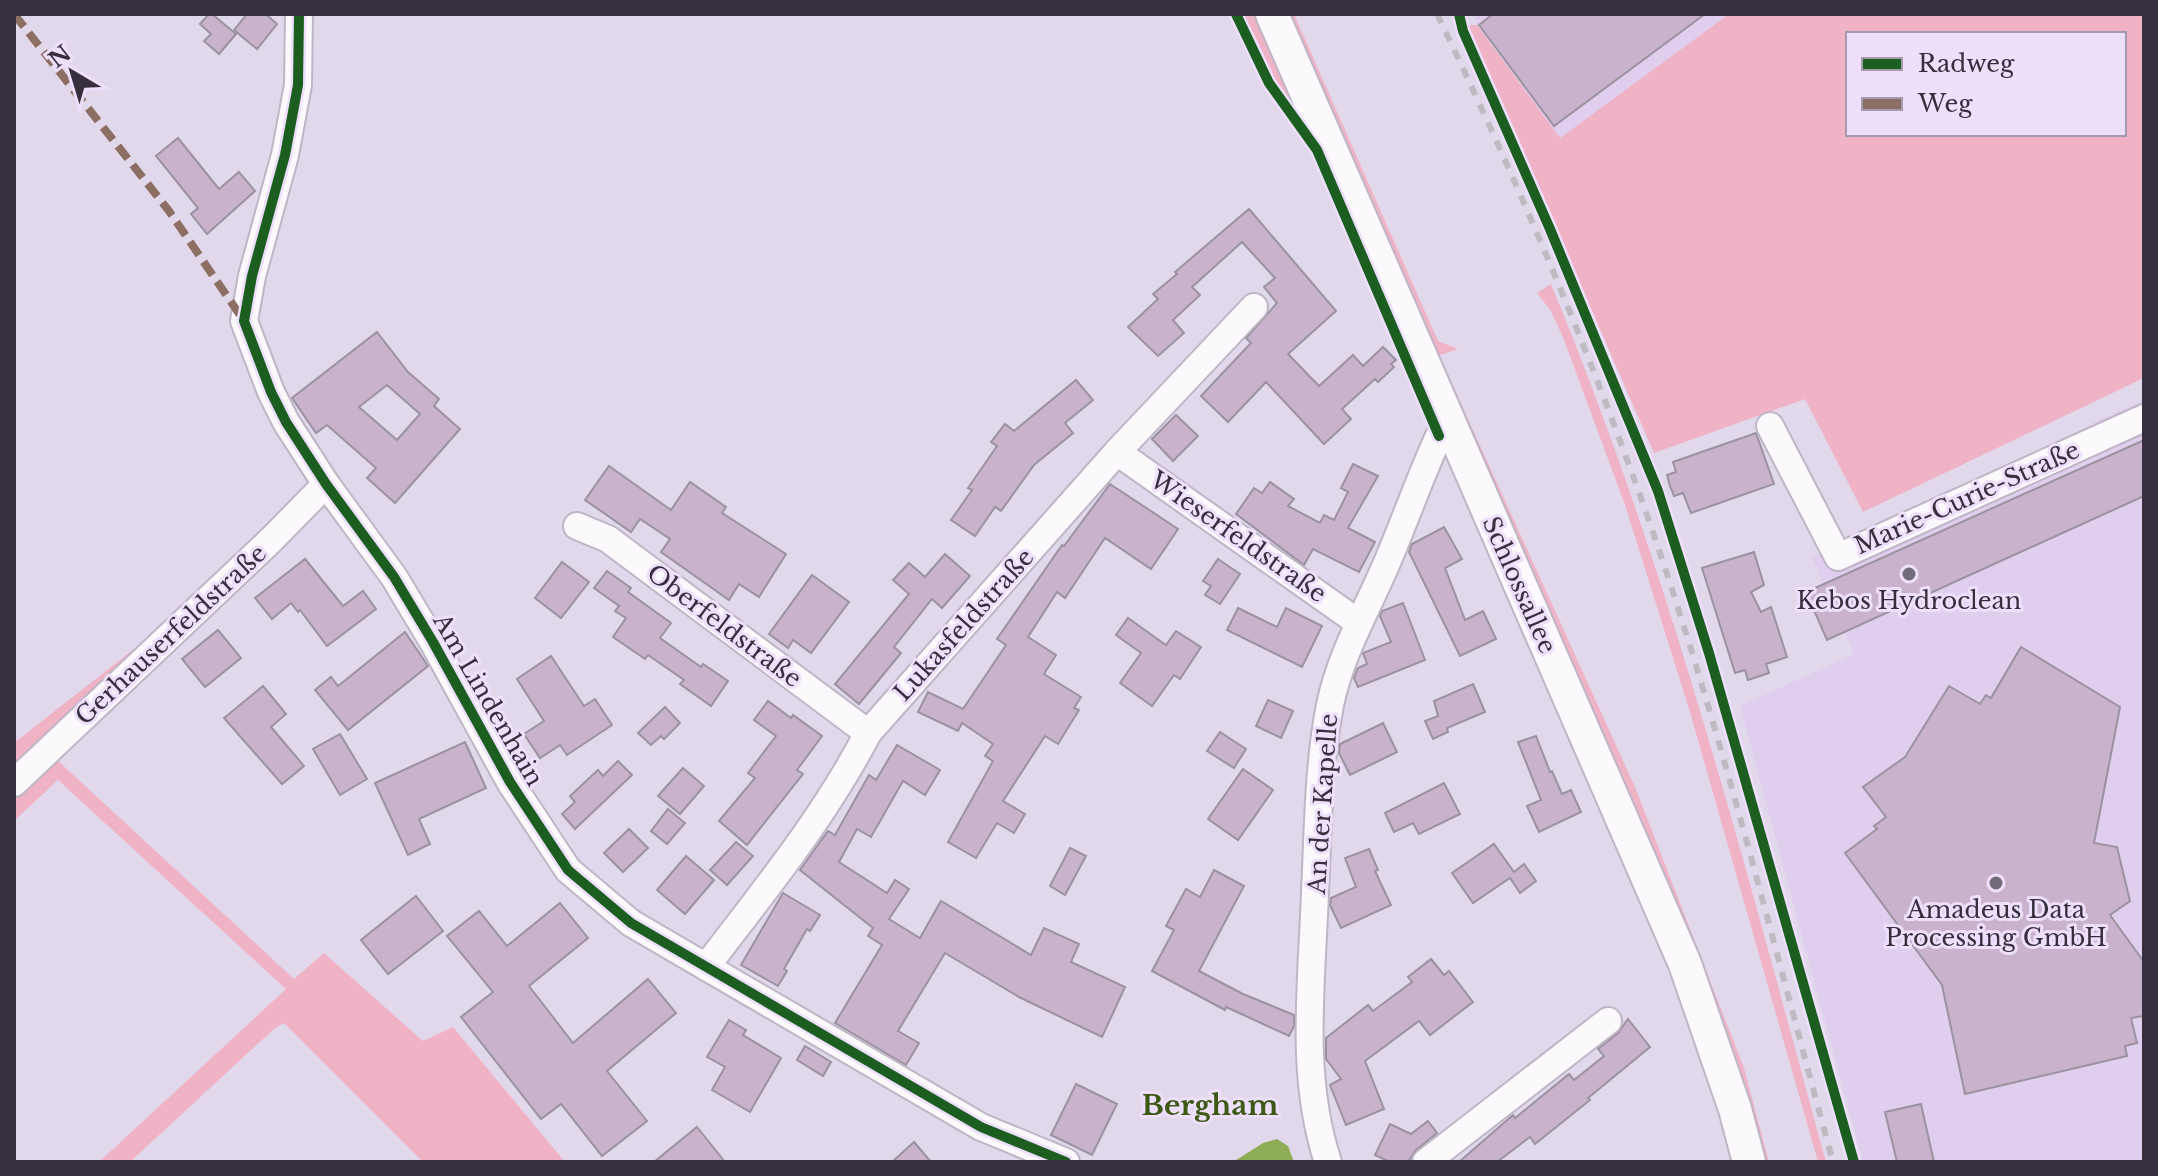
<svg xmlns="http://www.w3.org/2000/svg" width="2158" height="1176" viewBox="0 0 2158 1176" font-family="'Libre Baskerville',serif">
<rect width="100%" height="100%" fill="#e2d8ec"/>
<g fill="#dfceee">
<polygon points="1474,14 1729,14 1560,139 1477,25"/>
<polygon points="2144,399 2144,1162 1863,1162 1740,706 1854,654 1812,558"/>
</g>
<g fill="#f0b3c6" fill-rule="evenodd">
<polygon points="1241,14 1261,14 1313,142 1269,74"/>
<polygon points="1282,14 1294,14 1438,341 1458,349 1437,356"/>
<path d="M1729 14H2144V378L1863 512 1805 399 1654 453 1467 25H1477L1560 138ZM2124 34V134H1848V34Z"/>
<path d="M1551 284C1669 568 1745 866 1826 1162H1818L1690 712 1625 505 1564 340 1551 311 1537 293Z"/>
<polygon points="1444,366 1635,787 1744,1068 1769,1162 1761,1162 1441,376"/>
<polygon points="167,623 14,773 14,743"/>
<polygon points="55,758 294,979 324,953 423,1041 453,1027 565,1162 423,1162 284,1023 275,1028 130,1162 99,1162 286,989 58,780 14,821 14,798"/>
</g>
<polygon fill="#8ead54" points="1277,1139 1288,1146 1294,1162 1233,1162 1263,1143"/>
<g fill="#c8b2cc" stroke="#9b92a0" stroke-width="2" fill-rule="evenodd">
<polygon points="209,14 212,14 236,34 219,54 204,41 211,34 200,24"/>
<polygon points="247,14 266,14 277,24 257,49 234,30"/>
<polygon points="1493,14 1705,14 1554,126 1479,25"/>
<polygon points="178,138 219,189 239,172 255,191 207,234 191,214 198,208 156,156"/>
<polygon points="1249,209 1336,311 1288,354 1319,386 1353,355 1363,366 1383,347 1396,360 1391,364 1394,367 1378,382 1375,379 1342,409 1351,419 1324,444 1266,382 1228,422 1201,396 1251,343 1246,338 1277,303 1264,287 1275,278 1242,242 1192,287 1200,295 1173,320 1184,333 1158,356 1128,327 1158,299 1153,294 1177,274 1175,272"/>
<path d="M377 332 408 372 439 399 434 406 460 429 395 503 367 478 376 468 327 425 316 433 292 398ZM387 385 420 414 397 440 359 407Z"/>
<polygon points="1076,380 1093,400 1065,423 1073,433 1034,465 1001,511 995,507 975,536 951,520 972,490 968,488 997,446 991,442 1005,424 1014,431"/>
<polygon points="1176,415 1198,436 1173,461 1152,439"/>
<polygon points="1756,433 1774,484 1691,513 1683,493 1674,496 1670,486 1667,475 1676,472 1673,462"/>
<polygon points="2144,440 2144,496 1827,640 1806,592"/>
<polygon points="1353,464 1378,476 1348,528 1375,542 1359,572 1313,549 1304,565 1236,514 1254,488 1262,493 1270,482 1294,499 1288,506 1320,523 1324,515 1334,520 1348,492 1341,488"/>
<polygon points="609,466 671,510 690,482 726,507 722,513 786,554 759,597 739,584 729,600 661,552 670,539 640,519 631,532 585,500"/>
<polygon points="1110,484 1178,529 1151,569 1105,538 1065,598 1057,592 1028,637 1056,655 1044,674 1081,697 1074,708 1079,710 1058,744 1045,736 1003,801 1025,814 1014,833 997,823 976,858 948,842 993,761 985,756 993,744 962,723 958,731 918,712 928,692 963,709 1006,645 997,639 1062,545 1064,546"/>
<polygon points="1444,527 1462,559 1445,568 1465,620 1483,611 1496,639 1460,656 1409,552 1412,544"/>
<polygon points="1754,552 1764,585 1751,592 1761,612 1771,607 1787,657 1766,664 1769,673 1748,680 1745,670 1735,673 1702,568"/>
<polygon points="945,554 970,576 942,608 932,599 894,647 901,653 859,704 835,684 909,594 893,580 909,563 925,577"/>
<polygon points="305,559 343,606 363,591 376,609 327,646 300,610 298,612 291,603 272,619 255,598"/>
<polygon points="1218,559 1240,574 1220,604 1205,595 1211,586 1203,581"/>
<polygon points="562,562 589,582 561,618 535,598"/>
<polygon points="607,571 631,588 628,592 671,623 660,638 701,667 703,664 728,681 711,706 680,684 684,680 648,655 645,659 613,637 626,618 615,611 619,606 594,588"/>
<polygon points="812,575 849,602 811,653 793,640 788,648 769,634"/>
<polygon points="1403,603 1425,660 1358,687 1354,678 1358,668 1367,664 1363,653 1391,642 1380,616 1382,611"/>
<polygon points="1238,608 1277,627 1286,608 1322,626 1302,667 1227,630"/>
<polygon points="1128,618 1166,645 1176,631 1201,647 1180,679 1174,675 1152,706 1120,683 1141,653 1116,635"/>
<polygon points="218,630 241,658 205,687 182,659"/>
<polygon points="405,632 428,666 348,730 315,690 331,677 338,686"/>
<polygon points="2021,647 2120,707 2094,843 2117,847 2130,901 2110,915 2144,962 2144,1016 2131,1018 2137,1043 2125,1046 2127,1056 1965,1094 1942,985 1845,853 1877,829 1874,826 1886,817 1863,787 1905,757 1949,686 1980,704 1986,695 1991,698"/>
<polygon points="551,656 584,706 595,699 612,725 567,755 560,745 540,758 524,734 544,721 517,679"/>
<polygon points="1473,684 1485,712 1447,728 1448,732 1433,739 1425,721 1438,716 1434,701"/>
<polygon points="263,686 286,714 271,727 304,766 282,784 224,718"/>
<polygon points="1268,700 1293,711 1281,738 1256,726"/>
<polygon points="768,701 791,718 793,715 822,736 797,770 803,774 747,845 719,821 755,778 748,773 776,736 754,720"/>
<polygon points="665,707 680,723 664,739 661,736 651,745 638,733"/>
<polygon points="1383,723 1397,752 1350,775 1339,753 1340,744"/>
<polygon points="1220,732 1246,749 1234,768 1207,751"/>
<polygon points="340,734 367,779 340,795 313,749"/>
<polygon points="1536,736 1550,772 1552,771 1562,794 1571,790 1581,812 1539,832 1527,806 1541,800 1518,742"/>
<polygon points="465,742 486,788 419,819 430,844 408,855 375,783"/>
<polygon points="897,745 940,770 925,795 903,781 871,837 857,829 839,862 887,893 895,880 909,889 889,919 920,938 941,901 1031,955 1044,928 1079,944 1071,962 1125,987 1102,1037 1019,997 945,953 898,1031 919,1043 906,1065 835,1023 882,945 868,936 873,928 800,870 828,831 835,835 869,775 876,780"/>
<polygon points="618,761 632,775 575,829 562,814 575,802 570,796 598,770 603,776"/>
<polygon points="683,768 704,786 680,814 658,796"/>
<polygon points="1243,769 1273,790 1238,840 1208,819"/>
<polygon points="1444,783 1460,814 1419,834 1413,823 1394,832 1385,813"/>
<polygon points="668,809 685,823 667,844 651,831"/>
<polygon points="629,829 648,848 623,872 604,853"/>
<polygon points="736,842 753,856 727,885 710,870"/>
<polygon points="1494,844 1514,872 1524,864 1536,881 1520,893 1510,878 1473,903 1452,873"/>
<polygon points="1070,848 1086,856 1065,895 1050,886"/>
<polygon points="1369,849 1378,870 1375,871 1391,905 1341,928 1330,905 1331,898 1356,887 1345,858"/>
<polygon points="686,856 714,880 685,914 657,890"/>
<polygon points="1214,870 1244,886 1199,971 1243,994 1294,1015 1294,1026 1289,1036 1226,1007 1225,1010 1152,971 1174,930 1166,926 1186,889 1200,897"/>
<polygon points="783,893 820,915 810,931 807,929 784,969 787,971 778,986 741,965"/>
<polygon points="416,896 443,931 388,974 361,940"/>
<polygon points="560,903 588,938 529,986 573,1043 648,979 676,1013 607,1071 647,1121 602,1156 561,1104 541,1119 461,1017 493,992 447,936 479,911 507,946"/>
<polygon points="1431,959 1444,975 1449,971 1473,1002 1430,1035 1419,1021 1365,1061 1384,1109 1346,1125 1330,1085 1341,1079 1326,1059 1326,1038 1368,1005 1373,1011 1412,982 1408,977"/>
<polygon points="1628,1019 1650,1047 1588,1098 1590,1100 1535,1144 1530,1137 1497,1162 1459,1162 1513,1115 1515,1118 1569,1074 1574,1080 1604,1056 1598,1049 1618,1033"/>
<polygon points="729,1020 746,1030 743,1035 781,1058 750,1112 712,1090 725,1067 707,1057"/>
<polygon points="805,1046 831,1062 823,1076 797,1060"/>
<polygon points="1076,1084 1117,1104 1092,1155 1051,1135"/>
<polygon points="1921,1104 1934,1162 1897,1162 1885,1112"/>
<polygon points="1428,1121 1437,1133 1416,1150 1408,1162 1390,1162 1375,1155 1390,1124 1411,1134"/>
<polygon points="697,1127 725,1162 654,1162"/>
<polygon points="914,1142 931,1162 892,1162"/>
</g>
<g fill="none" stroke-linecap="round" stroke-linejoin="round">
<defs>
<g id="minor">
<polyline points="299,14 298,85 285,155 252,276 244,321 271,392 286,422 326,484 394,577 433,642 510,782 568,870 631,923 981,1127 1066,1162"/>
<polyline points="1770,426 1838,557 2144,418"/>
<polyline points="1117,452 1359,623"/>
<polyline points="577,526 608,539 868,733"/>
<polyline points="14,783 272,539 326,484"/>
<path d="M706 967C763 892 824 818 868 733L1117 452 1254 307"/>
<path d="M1328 1162C1299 1075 1312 982 1315 892 1318 830 1318 766 1330 705 1341 651 1371 603 1391 553 1410 508 1425 463 1447 419"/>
<polyline points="1426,1162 1608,1021"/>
</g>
<polyline id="major" points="1272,14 1685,964 1735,1109 1749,1162"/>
</defs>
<use href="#minor" stroke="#beb5c6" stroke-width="30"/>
<use href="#major" stroke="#beb5c6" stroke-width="36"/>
<use href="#minor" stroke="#fbf9fc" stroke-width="26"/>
<use href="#major" stroke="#fbf9fc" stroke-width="32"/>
<path stroke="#bdbbc1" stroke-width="6" stroke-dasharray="10 10" stroke-linecap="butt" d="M1437 14C1513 171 1582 333 1641 498 1718 715 1772 940 1833 1162"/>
<polyline stroke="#8d6e63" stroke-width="8" stroke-dasharray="16 8" stroke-linecap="butt" points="14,14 169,211 244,321"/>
<defs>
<g id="cycleway">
<polyline points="299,14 298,85 285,155 252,276 244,321 271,392 286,422 326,484 394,577 433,642 510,782 568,870 631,923 981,1127 1066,1162"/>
<polyline points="1236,14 1269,83 1317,150 1439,436"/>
<polyline points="1459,14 1463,31 1550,229 1658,491 1709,653 1854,1162"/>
</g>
</defs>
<use href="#cycleway" stroke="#eedffc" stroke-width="15"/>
<use href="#cycleway" stroke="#1b5e20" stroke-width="10"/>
</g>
<g fill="#736a7a" stroke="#eedffc" stroke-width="3">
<circle cx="1909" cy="574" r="8"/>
<circle cx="1996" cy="883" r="8"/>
</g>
<g text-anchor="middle" stroke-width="6" stroke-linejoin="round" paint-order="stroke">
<g font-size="24" fill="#372f3d" stroke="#eedffc">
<text transform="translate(1967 498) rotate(-24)" y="8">Marie-Curie-Straße</text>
<text transform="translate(1238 537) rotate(35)" y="8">Wieserfeldstraße</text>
<text transform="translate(1519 585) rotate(66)" y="8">Schlossallee</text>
<text transform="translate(964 625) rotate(-48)" y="8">Lukasfeldstraße</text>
<text transform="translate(724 626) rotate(37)" y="8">Oberfeldstraße</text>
<text transform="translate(171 635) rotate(-43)" y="8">Gerhauserfeldstraße</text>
<text transform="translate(488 700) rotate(60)" y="8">Am Lindenhain</text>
<text transform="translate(1323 804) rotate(-86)" y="8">An der Kapelle</text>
</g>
<g font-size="24" fill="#372f3d" stroke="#eedffc">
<text x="1909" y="609">Kebos Hydroclean</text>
<text x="1996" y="918">Amadeus Data<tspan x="1996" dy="28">Processing GmbH</tspan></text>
</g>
<g font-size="28" font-weight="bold" fill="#3e5914" stroke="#eedffc">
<text x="1210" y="1115">Bergham</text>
</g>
</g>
<rect width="2158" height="1176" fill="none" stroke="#372f3d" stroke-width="32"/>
<rect x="1846" y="32" width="280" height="104" fill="#eedffc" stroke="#a599b0" stroke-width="2"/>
<rect x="1862" y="58" width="40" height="12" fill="#1b5e20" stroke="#a599b0" stroke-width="2"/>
<text x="1918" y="72" font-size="24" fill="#372f3d">Radweg</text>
<rect x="1862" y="98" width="40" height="12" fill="#8d6e63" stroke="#a599b0" stroke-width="2"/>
<text x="1918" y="112" font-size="24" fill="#372f3d">Weg</text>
<g transform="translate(72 72) rotate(322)" stroke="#eedffc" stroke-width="6" paint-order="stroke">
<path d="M0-6L14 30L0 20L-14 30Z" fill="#372f3d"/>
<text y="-12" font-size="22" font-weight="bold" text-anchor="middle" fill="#372f3d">N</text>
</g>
</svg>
